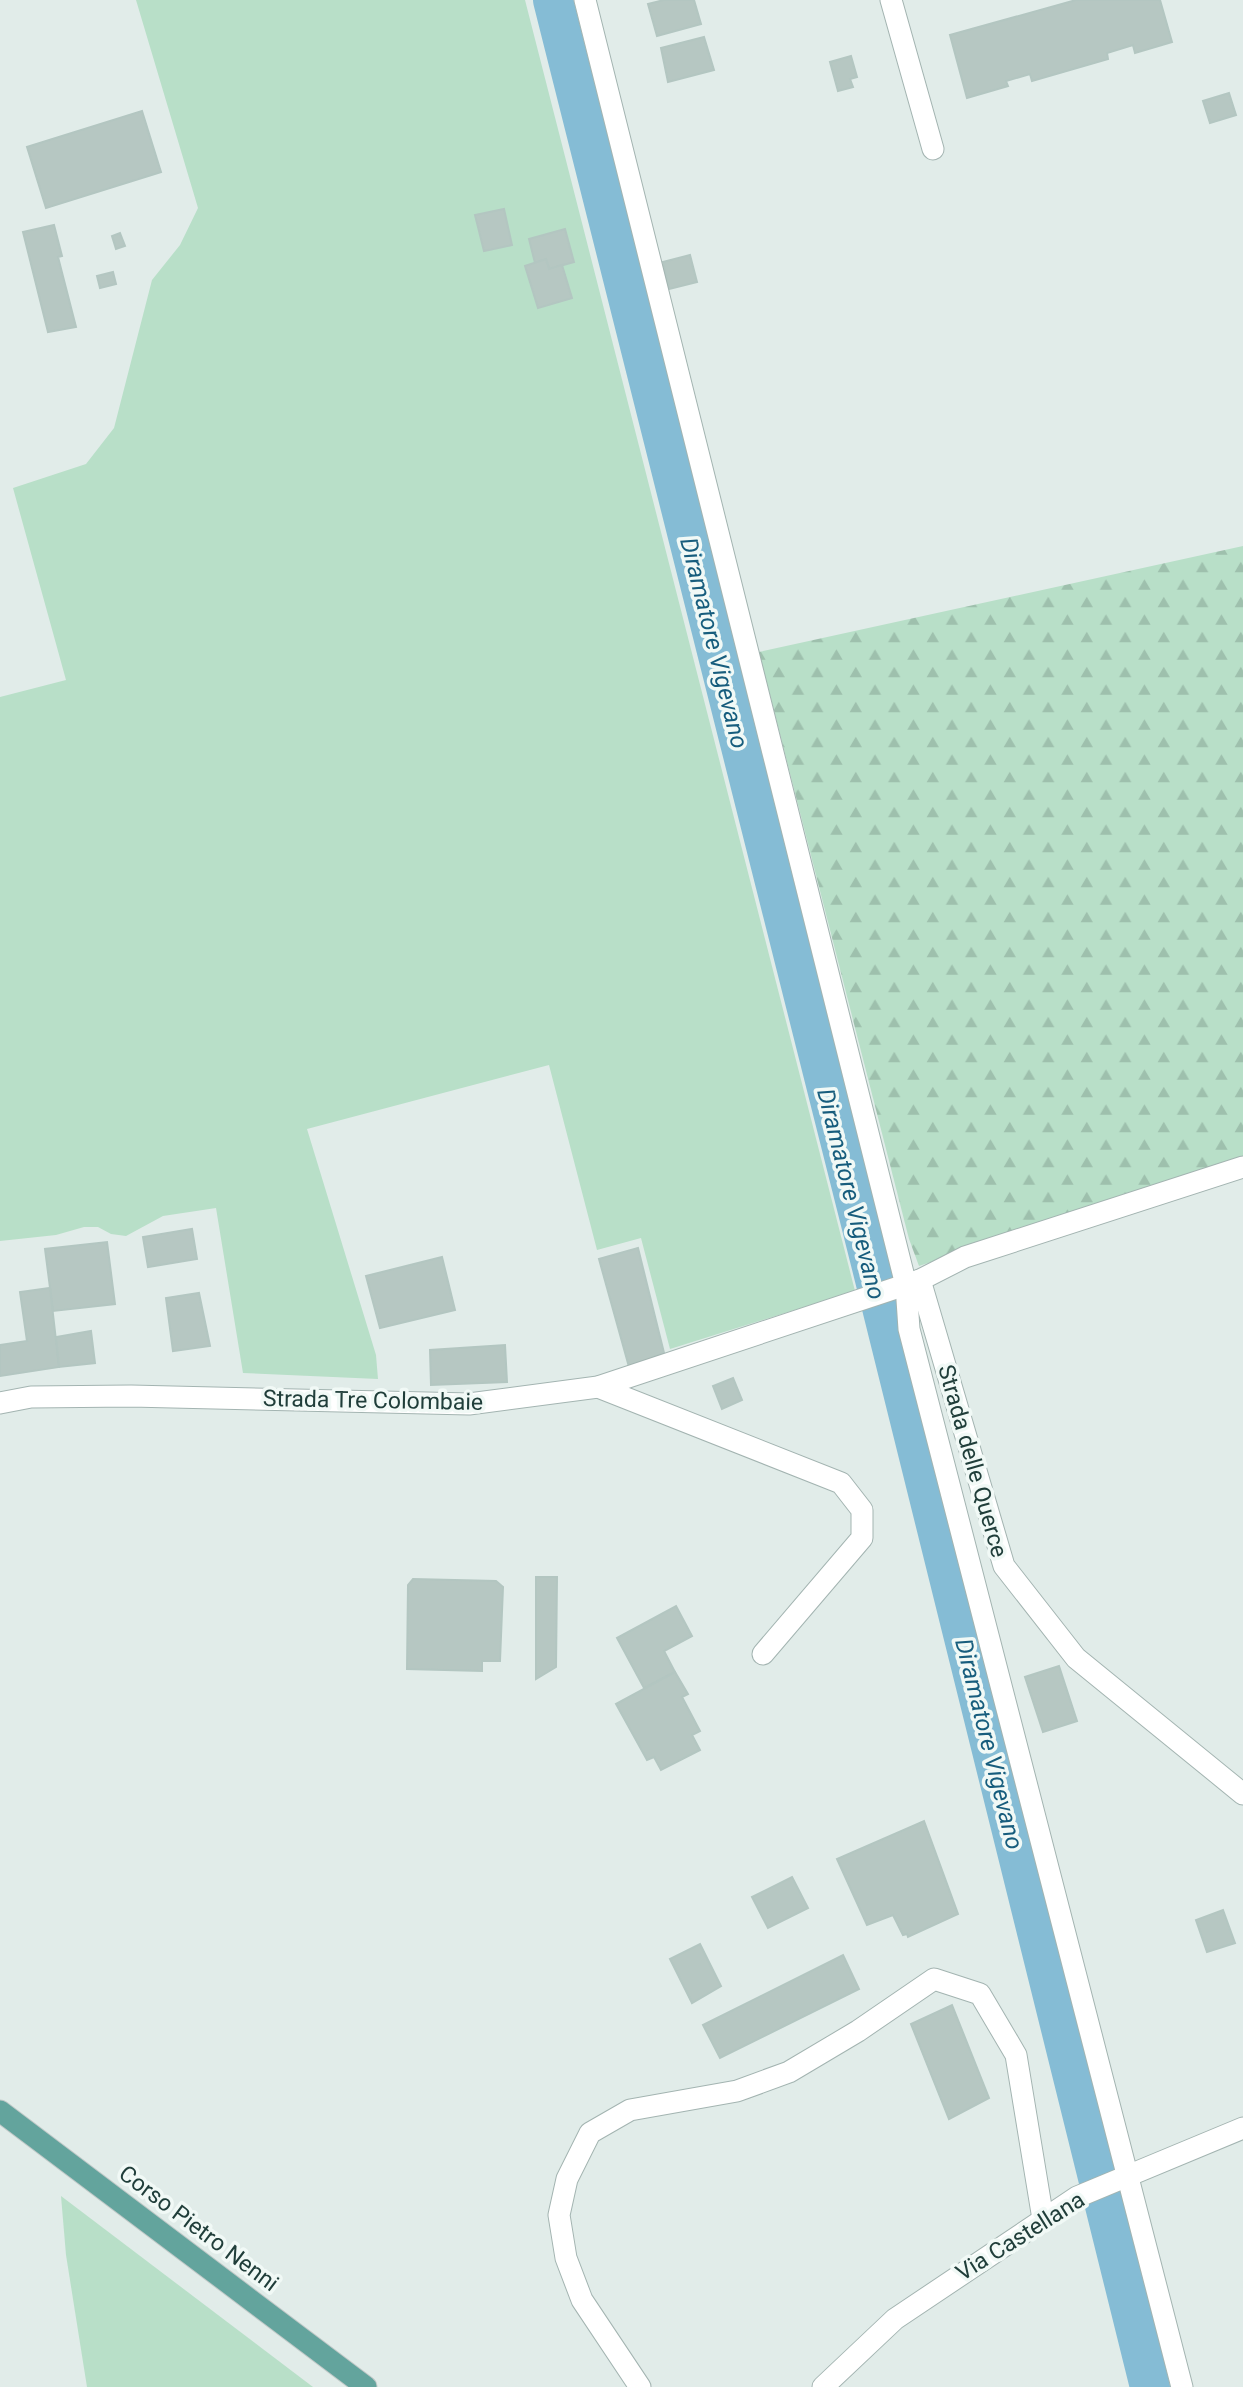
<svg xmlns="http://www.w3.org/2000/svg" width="1243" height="2387" viewBox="0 0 1243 2387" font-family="Roboto,sans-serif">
<defs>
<pattern id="forest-firs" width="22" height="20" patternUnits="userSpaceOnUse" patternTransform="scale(1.75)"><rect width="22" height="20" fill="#b8dfc8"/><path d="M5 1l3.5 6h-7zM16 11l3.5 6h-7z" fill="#9ec0ad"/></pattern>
</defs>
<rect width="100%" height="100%" fill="#e1ece9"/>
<g fill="#b8dfc8">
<polygon points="136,0 525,0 855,1291 670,1349 641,1238 597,1250 549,1065 307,1129 376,1355 378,1379 243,1373 216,1208 163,1216 126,1236 111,1234 98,1227 84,1227 56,1235 0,1241 0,697 66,680 13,488 86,464 114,428 152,280 180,245 198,208"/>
<polygon points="61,2196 313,2387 87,2387 66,2255"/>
</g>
<polygon fill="url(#forest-firs)" points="1243,546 1243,1158 919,1266 909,1239 759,652"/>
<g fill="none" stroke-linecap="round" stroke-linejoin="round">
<polyline stroke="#85bcd5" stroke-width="40" points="553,0 872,1267 1150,2387"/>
</g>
<g fill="#b6c7c2" stroke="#b3c6c1" stroke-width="2">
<polygon points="664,0 694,0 701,24 657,36 648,4"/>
<polygon points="1076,0 1160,0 1172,42 1135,53 1133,45 1107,53 1108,59 1032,81 1030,74 1006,81 1008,86 967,98 950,35"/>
<polygon points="704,37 714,70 668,82 661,48"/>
<polygon points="851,56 857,77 850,79 853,87 838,91 830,62"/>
<polygon points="1229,93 1236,115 1210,123 1203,101"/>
<polygon points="142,111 161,172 46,208 27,147"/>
<polygon points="504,209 512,245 484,251 475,215"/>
<polygon points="54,225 62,256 58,257 76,327 48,332 23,232"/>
<polygon points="565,229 574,262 549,269 546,259 535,263 529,239"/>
<polygon points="120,233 125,246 116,249 112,236"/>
<polygon points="690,255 697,282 669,289 663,262"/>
<polygon points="546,259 549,269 562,265 572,298 538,308 525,266"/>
<polygon points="113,272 116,284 100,288 97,276"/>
<polygon points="192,1229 197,1259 148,1267 143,1237"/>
<polygon points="107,1242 115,1304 53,1311 45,1249"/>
<polygon points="638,1248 664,1353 629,1367 599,1259"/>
<polygon points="442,1257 455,1310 380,1328 366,1276"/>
<polygon points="50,1288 59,1367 0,1376 0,1345 27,1341 20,1292"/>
<polygon points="199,1293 210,1346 173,1351 166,1298"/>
<polygon points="91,1331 95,1363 59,1367 56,1337"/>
<polygon points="505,1345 507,1382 431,1385 430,1350"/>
<polygon points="733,1378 742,1400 722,1409 713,1386"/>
<polygon points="536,1577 557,1577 556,1667 536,1679"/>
<polygon points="413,1579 496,1581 503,1587 500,1661 482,1661 482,1671 407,1669 408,1585"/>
<polygon points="676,1606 692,1636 664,1651 675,1672 644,1688 617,1638"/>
<polygon points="1059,1666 1077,1721 1043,1732 1025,1677"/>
<polygon points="675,1672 688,1694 682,1697 700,1731 692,1735 700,1750 661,1770 654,1757 647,1760 616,1704"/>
<polygon points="924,1821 958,1914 908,1937 907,1934 903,1935 893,1915 867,1925 837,1859"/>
<polygon points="792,1877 808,1908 768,1928 752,1897"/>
<polygon points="1223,1910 1235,1943 1207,1952 1196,1920"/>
<polygon points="700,1944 721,1986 692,2003 670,1959"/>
<polygon points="843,1955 859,1989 720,2058 703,2025"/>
<polygon points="952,2005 989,2098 949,2119 911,2024"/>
</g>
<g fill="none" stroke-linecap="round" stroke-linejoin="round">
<defs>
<g id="minor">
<polyline points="585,0 906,1285 909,1329 1182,2387"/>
<polyline points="891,0 933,149"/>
<polyline points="920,1280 1004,1566 1076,1658 1243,1794"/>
<polyline points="598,1387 841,1483 862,1510 862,1538 763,1654"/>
<polyline points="0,1403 31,1397 131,1396 469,1404 598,1387 920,1280 965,1257 1243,1167"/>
<polyline points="640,2387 582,2300 566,2258 559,2215 567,2179 590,2133 630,2110 737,2091 789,2072 858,2031 934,1979 980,1994 1016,2055 1043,2219"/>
<polyline points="823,2387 895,2319 1077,2197 1243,2128"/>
</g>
<polyline id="major" points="0,2111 366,2387"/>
</defs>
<use href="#minor" stroke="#a3b4b1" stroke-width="23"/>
<use href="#major" stroke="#c1c9c8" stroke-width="23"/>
<use href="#minor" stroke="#fff" stroke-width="21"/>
<use href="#major" stroke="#63a49d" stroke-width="21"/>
</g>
<g text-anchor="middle" stroke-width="7" stroke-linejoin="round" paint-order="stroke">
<g font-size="23" fill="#203e3a" stroke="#f1f9f6">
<text transform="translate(373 1400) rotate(1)" y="8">Strada Tre Colombaie</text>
<text transform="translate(973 1461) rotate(74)" y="8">Strada delle Querce</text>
<text transform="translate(199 2228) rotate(37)" y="8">Corso Pietro Nenni</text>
<text transform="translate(1020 2236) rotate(-32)" y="8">Via Castellana</text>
</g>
<g font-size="24" font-style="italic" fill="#175d7d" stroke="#f1f9f6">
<text transform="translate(714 643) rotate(76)" y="8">Diramatore Vigevano</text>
<text transform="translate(851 1194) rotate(76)" y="8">Diramatore Vigevano</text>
<text transform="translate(989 1744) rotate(76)" y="8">Diramatore Vigevano</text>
</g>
</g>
</svg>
